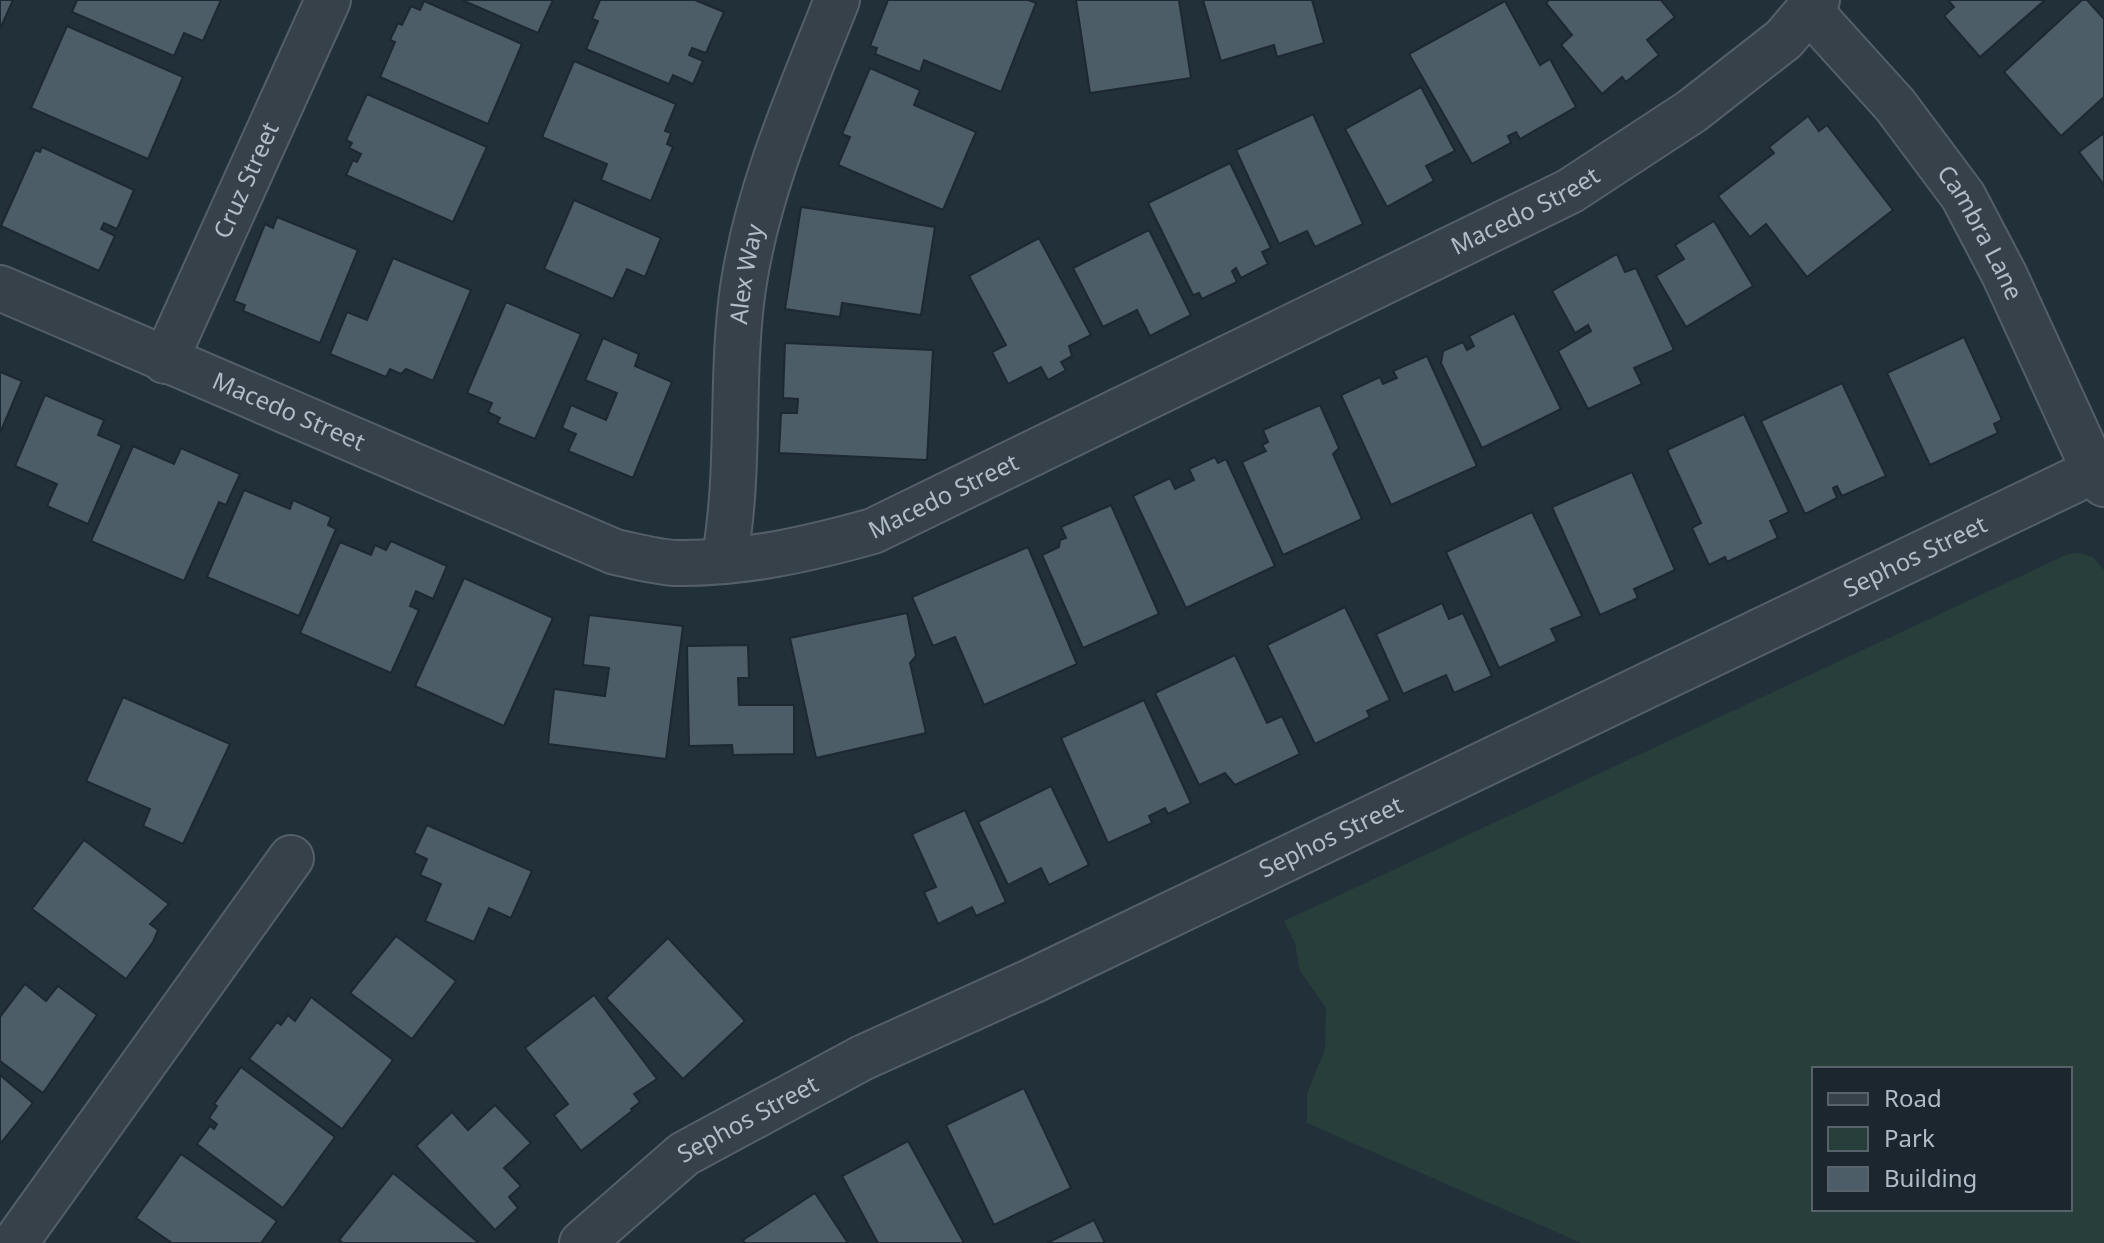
<svg xmlns="http://www.w3.org/2000/svg" width="2104" height="1243" viewBox="0 0 2104 1243" font-family="'Noto Sans',sans-serif">
<rect width="100%" height="100%" fill="#223039"/>
<path fill="#273e3b" fill-rule="evenodd" d="M2079 553 2093 557 2104 570V1243H1581L1307 1123V1094L1325 1049 1326 1008 1300 971 1295 943 1284 921 1974 598 2068 554ZM2070 1069V1209H1814V1069Z"/>
<g fill="#4d5d68" stroke="#1d2831" stroke-width="2">
<polygon points="0,0 13,0 0,29"/>
<polygon points="77,0 221,0 203,41 184,33 174,56 72,12"/>
<polygon points="462,0 553,0 538,33"/>
<polygon points="600,0 695,0 724,12 706,53 692,48 689,55 703,61 693,84 673,75 669,84 586,49 598,21 592,19"/>
<polygon points="888,0 1028,0 1036,3 1001,92 924,60 920,72 875,54 877,48 870,46"/>
<polygon points="1076,0 1179,0 1191,78 1090,93"/>
<polygon points="1203,0 1312,0 1324,43 1277,57 1274,45 1221,61"/>
<polygon points="1549,0 1661,0 1675,17 1647,40 1659,55 1626,82 1622,77 1602,94 1561,45 1572,35 1546,3"/>
<polygon points="1948,0 2045,0 1980,57 1944,16 1954,7"/>
<polygon points="2082,0 2087,0 2104,19 2104,97 2061,136 2004,72"/>
<polygon points="424,1 522,44 488,124 380,77 395,42 390,40 398,23 402,25 411,6 420,10"/>
<polygon points="1505,1 1540,65 1550,59 1576,107 1520,139 1516,132 1508,136 1511,143 1472,164 1409,54"/>
<polygon points="67,26 183,77 148,159 31,108"/>
<polygon points="574,61 676,104 665,131 671,133 667,144 673,147 651,201 601,180 607,164 542,137"/>
<polygon points="870,68 920,90 914,105 976,132 943,210 838,165 850,137 842,134"/>
<polygon points="1421,87 1455,151 1426,166 1434,181 1387,207 1345,129"/>
<polygon points="367,94 487,147 453,222 346,175 353,160 357,162 361,154 349,148 352,143 346,140"/>
<polygon points="1313,114 1363,224 1315,247 1307,231 1279,244 1236,150"/>
<polygon points="1808,116 1819,131 1827,125 1893,210 1807,277 1766,224 1750,237 1718,196 1774,153 1769,147"/>
<polygon points="2104,133 2104,185 2079,152"/>
<polygon points="42,147 134,190 117,229 104,223 101,229 115,236 99,271 1,226 35,150 40,152"/>
<polygon points="1230,163 1271,248 1262,252 1268,264 1241,278 1236,268 1232,271 1237,282 1202,299 1199,293 1193,295 1148,203"/>
<polygon points="574,200 661,238 645,277 627,269 613,299 544,269"/>
<polygon points="801,207 935,227 921,315 842,303 840,317 785,309"/>
<polygon points="277,217 358,250 320,343 243,311 245,305 234,301 265,224 273,228"/>
<polygon points="1714,221 1753,286 1686,327 1656,276 1684,259 1675,245"/>
<polygon points="1149,230 1191,315 1150,336 1137,310 1103,327 1073,268"/>
<polygon points="1039,238 1091,335 1069,346 1072,356 1061,362 1066,370 1048,380 1041,367 1008,384 992,352 1006,345 969,276"/>
<polygon points="1617,254 1625,272 1636,268 1674,350 1634,368 1642,384 1588,409 1558,351 1591,331 1588,325 1575,333 1552,291"/>
<polygon points="393,258 471,290 433,381 406,369 401,374 390,369 386,377 330,354 347,312 367,320"/>
<polygon points="506,302 581,334 535,439 497,423 500,418 488,412 492,403 467,393"/>
<polygon points="1514,313 1561,409 1482,448 1441,363 1443,351 1463,342 1467,350 1474,346 1469,336"/>
<polygon points="1964,337 2002,420 1994,424 1998,433 1930,465 1887,373"/>
<polygon points="603,338 639,354 635,366 672,382 633,478 568,451 576,434 562,428 571,405 606,420 617,393 585,380"/>
<polygon points="785,343 933,350 927,460 779,453 781,413 797,413 798,399 783,398"/>
<polygon points="1427,356 1477,466 1391,505 1341,395 1380,377 1383,384 1397,378 1393,371"/>
<polygon points="0,372 22,381 0,433"/>
<polygon points="1842,383 1886,476 1842,496 1837,486 1833,488 1837,498 1805,514 1761,421"/>
<polygon points="45,395 104,420 98,435 122,445 88,524 47,506 57,484 15,466"/>
<polygon points="1320,405 1339,448 1333,454 1362,519 1283,555 1242,462 1266,451 1262,445 1268,442 1263,430"/>
<polygon points="1744,414 1789,512 1770,521 1778,538 1727,562 1725,557 1709,565 1692,528 1701,523 1667,450"/>
<polygon points="133,446 174,464 181,448 240,474 226,505 219,502 184,581 91,541"/>
<polygon points="1215,457 1218,463 1226,459 1275,566 1186,608 1133,496 1170,478 1175,489 1194,480 1189,469"/>
<polygon points="1632,472 1675,570 1634,589 1638,598 1600,615 1552,507"/>
<polygon points="244,490 290,509 293,500 331,517 328,525 336,529 299,616 207,577"/>
<polygon points="1111,505 1159,614 1083,648 1042,555 1059,547 1060,540 1066,538 1061,527"/>
<polygon points="1532,512 1582,616 1551,629 1557,641 1499,668 1446,552"/>
<polygon points="391,541 447,566 433,599 416,591 410,606 419,610 391,673 300,633 340,542 371,555 375,545 386,550"/>
<polygon points="1028,547 1077,664 984,705 955,637 933,646 912,597"/>
<polygon points="464,578 553,618 504,726 415,686"/>
<polygon points="1442,603 1449,619 1463,613 1492,676 1454,693 1446,675 1403,694 1376,634"/>
<polygon points="1345,607 1390,700 1367,711 1370,717 1315,744 1267,645"/>
<polygon points="907,613 916,656 910,663 926,733 816,758 790,638"/>
<polygon points="589,615 683,626 666,759 548,744 554,689 605,696 609,668 583,665"/>
<polygon points="748,645 749,678 738,678 739,705 794,705 794,754 733,755 732,745 689,746 687,646"/>
<polygon points="1235,655 1267,723 1282,716 1300,754 1235,785 1225,773 1199,785 1155,693"/>
<polygon points="123,697 230,744 183,844 143,826 150,809 86,781"/>
<polygon points="1144,700 1191,803 1168,814 1165,808 1149,816 1152,823 1108,843 1061,738"/>
<polygon points="1051,786 1089,865 1049,885 1041,868 1008,885 978,822"/>
<polygon points="965,810 1006,902 976,916 972,907 938,924 924,892 936,887 912,834"/>
<polygon points="427,825 532,871 511,918 489,908 474,942 425,921 441,884 420,875 427,859 414,853"/>
<polygon points="84,840 169,904 150,924 158,930 153,942 126,979 32,909"/>
<polygon points="396,936 456,981 412,1039 350,993"/>
<polygon points="668,938 745,1021 683,1079 606,998"/>
<polygon points="25,984 46,1001 58,986 97,1015 43,1093 0,1061 0,1017"/>
<polygon points="594,995 657,1079 634,1094 640,1102 631,1109 632,1111 581,1151 554,1115 568,1104 525,1048"/>
<polygon points="311,997 393,1060 342,1129 249,1059 277,1022 281,1025 288,1015 295,1021"/>
<polygon points="241,1067 335,1137 283,1208 197,1144 210,1126 214,1129 217,1124 209,1118 217,1106 214,1104"/>
<polygon points="0,1075 33,1103 0,1144"/>
<polygon points="1024,1088 1071,1188 994,1225 946,1125"/>
<polygon points="495,1105 531,1143 504,1168 521,1186 509,1197 518,1208 495,1230 416,1146 452,1112 468,1130"/>
<polygon points="908,1141 964,1243 878,1243 842,1176"/>
<polygon points="181,1154 277,1221 261,1243 172,1243 136,1218"/>
<polygon points="393,1173 479,1243 343,1243 339,1240"/>
<polygon points="815,1193 848,1243 745,1243 743,1240"/>
<polygon points="1094,1220 1105,1243 1047,1243"/>
</g>
<g fill="none" stroke-linecap="round" stroke-linejoin="round">
<defs>
<g id="minor">
<path id="s1" d="M1809 10 1895 105 1963 196 2004 274 2094 470 2104 484"/>
<path id="s2" d="M0 288 615 552C635 556 656 562 676 563 743 564 809 549 873 531L1570 191 1692 111 1784 39 1817 0"/>
<path id="s3" d="M165 361 328 0"/>
<path id="s4" d="M724 561C741 471 730 379 743 288 758 187 800 94 837 0"/>
<polyline points="15,1243 291,858"/>
<path id="s5" d="M582 1243 684 1154 862 1058 1030 982 2104 466"/>
</g>
</defs>
<use href="#minor" stroke="#545f68" stroke-width="48"/>
<use href="#minor" stroke="#36414a" stroke-width="44"/>
</g>
<g text-anchor="middle" stroke-width="8" stroke-linejoin="round" paint-order="stroke">
<g font-size="24" fill="#b1bcc6" stroke="#1b262e">
<text dy="8" stroke="none"><textPath href="#s3" startOffset="198">Cruz Street</textPath></text>
<text dy="8" stroke="none"><textPath href="#s2" startOffset="1658">Macedo Street</textPath></text>
<text dy="8" stroke="none"><textPath href="#s1" startOffset="282">Cambra Lane</textPath></text>
<text dy="8" stroke="none"><textPath href="#s4" startOffset="288">Alex Way</textPath></text>
<text dy="8" stroke="none"><textPath href="#s2" startOffset="314">Macedo Street</textPath></text>
<text dy="8" stroke="none"><textPath href="#s2" startOffset="1010">Macedo Street</textPath></text>
<text dy="8" stroke="none"><textPath href="#s5" startOffset="1504">Sephos Street</textPath></text>
<text dy="8" stroke="none"><textPath href="#s5" startOffset="856">Sephos Street</textPath></text>
<text dy="8" stroke="none"><textPath href="#s5" startOffset="208">Sephos Street</textPath></text>
</g>
</g>
<rect x="1812" y="1067" width="260" height="144" fill="#1b262e" stroke="#57626b" stroke-width="2"/>
<rect x="1828" y="1093" width="40" height="12" fill="#36414a" stroke="#57626b" stroke-width="2"/>
<text x="1884" y="1107" font-size="24" fill="#b1bcc6">Road</text>
<rect x="1828" y="1127" width="40" height="24" fill="#273e3b" stroke="#57626b" stroke-width="2"/>
<text x="1884" y="1147" font-size="24" fill="#b1bcc6">Park</text>
<rect x="1828" y="1167" width="40" height="24" fill="#4d5d68" stroke="#57626b" stroke-width="2"/>
<text x="1884" y="1187" font-size="24" fill="#b1bcc6">Building</text>
</svg>
